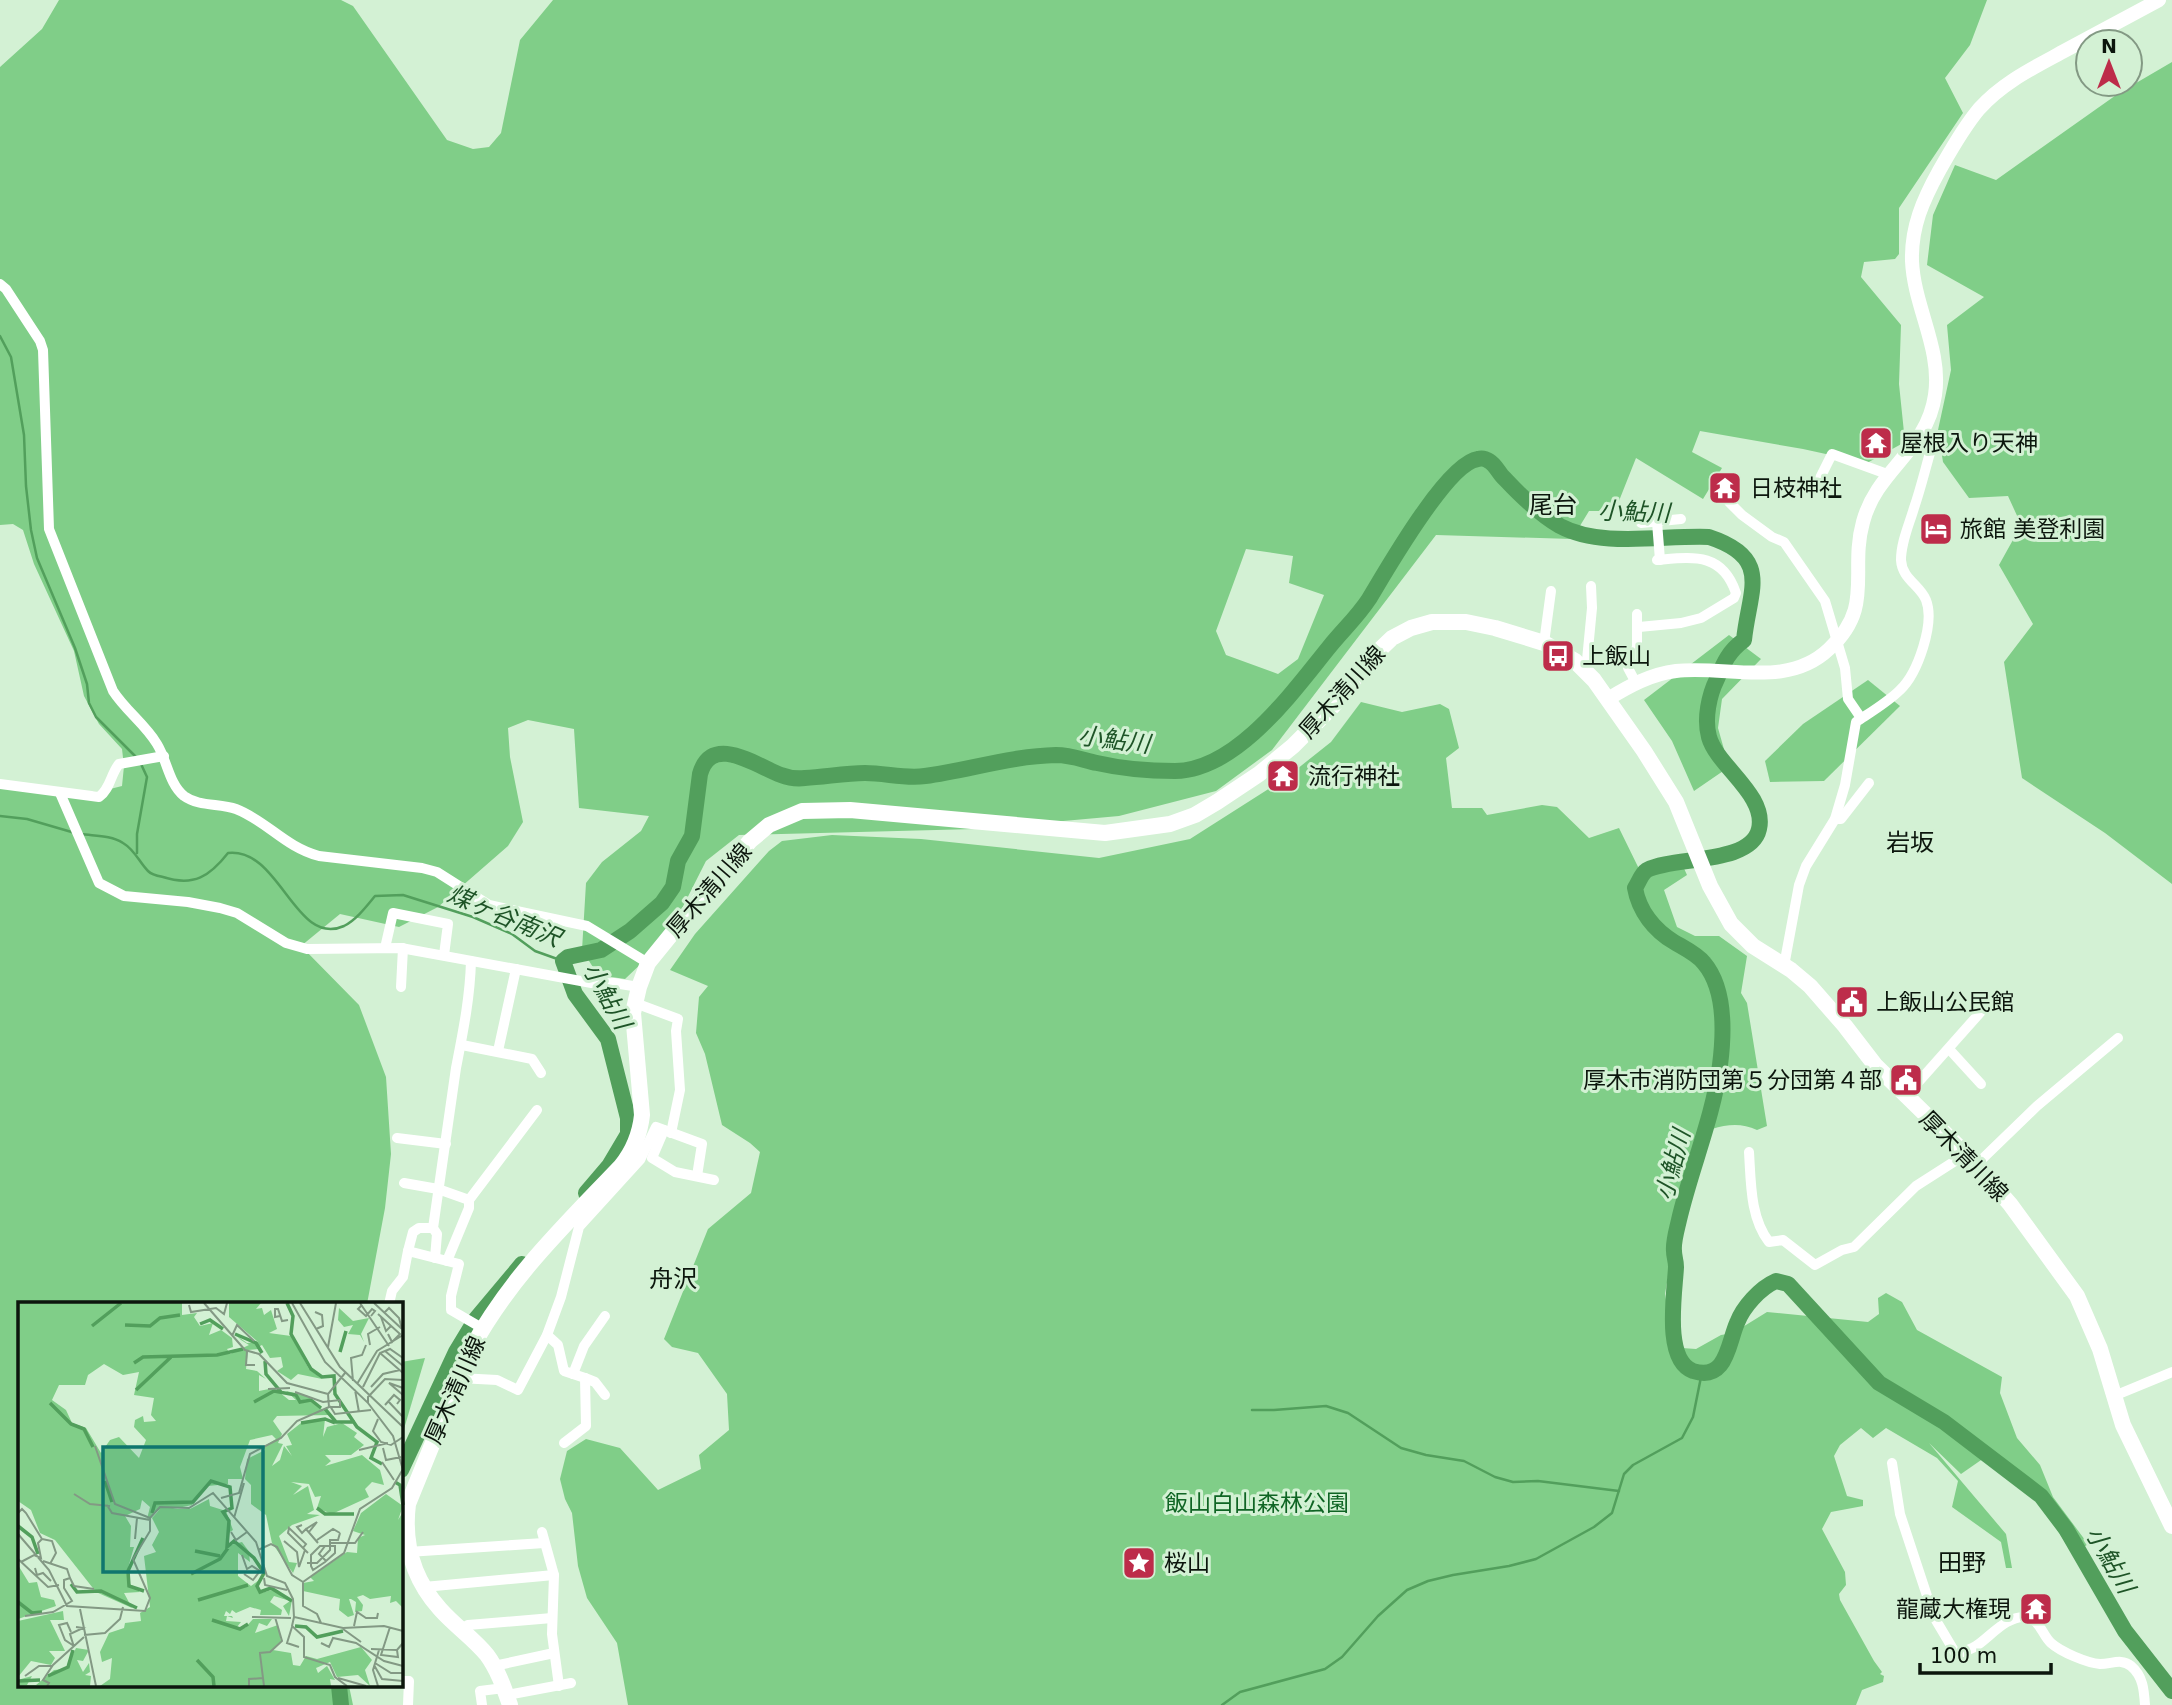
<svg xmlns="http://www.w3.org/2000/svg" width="2172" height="1705" viewBox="0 0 2172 1705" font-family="'DejaVu Sans','Noto Sans JP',sans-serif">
<rect width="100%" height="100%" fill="#d3f1d4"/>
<g fill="#80ce88" fill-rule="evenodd">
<path d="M59 0H341L353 6 447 140 473 149 489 147 501 133 520 40 553 0H1987L1970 45 1945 78 1963 113 1899 208V254L1895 259 1864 262 1861 277 1901 325 1899 384 1905 442 1867 463 1803 449 1700 431 1692 452 1722 468 1703 499 1636 458 1615 511H1589L1572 539 1436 535 1272 750 1216 791 1119 816 975 829 739 835 706 861 666 940 625 979 598 975 582 950 586 883 602 862 641 831 649 816 579 808 574 729 528 720 508 728 510 757 523 822 508 846 438 907 399 927 340 914 301 946 359 1005 386 1077 391 1154 385 1208 367 1304H19V1686H349L353 1705H0V784L98 792 122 786 124 766 122 749 99 724 84 696 74 651 34 564 23 530 13 524 0 525V67L42 29ZM1246 549 1293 556 1289 583 1324 595 1298 659 1278 674 1226 655 1216 631Z"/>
<polygon points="2172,62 2172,884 2105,833 2022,778 2004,662 2033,624 1999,565 2014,538 2019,520 2008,496 1969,498 1943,462 1938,430 1951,370 1947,325 1984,297 1927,265 1933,215 1955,165 1996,180 2119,93"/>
<polygon points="1729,635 1761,659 1722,699 1718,728 1729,767 1694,791 1672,741 1644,700"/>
<polygon points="1868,680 1900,706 1824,781 1770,782 1765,761 1803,724"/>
<path d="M1361 702 1402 712 1440 704 1449 709 1459 748 1446 758 1452 808H1482L1487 815 1542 805 1557 807 1589 838 1619 828 1642 875 1682 864 1687 875 1664 890 1677 927 1695 936H1719L1747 956 1741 993 1747 1003 1767 1126 1757 1130C1742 1123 1728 1124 1712 1129L1701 1167 1687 1182 1679 1213 1665 1294 1670 1323 1682 1348 1696 1349 1721 1335 1733 1333 1767 1312 1868 1322 1879 1314 1878 1298 1886 1293 1902 1302 1917 1330 2002 1377 2000 1393 2017 1438 2040 1465 2053 1497 2088 1544 2074 1555 2057 1530V1517L1986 1448 1984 1458 1961 1474 1929 1443 2006 1534 2012 1568H2006L2001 1542 1952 1507 1958 1481 1937 1458 1886 1428 1873 1438 1861 1428 1840 1445 1834 1456 1847 1496 1863 1500V1506L1831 1512 1822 1529 1845 1572 1846 1585 1839 1594 1840 1600 1874 1661 1882 1672 1880 1674 1884 1676 1883 1682 1862 1690 1856 1705H628L617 1643 587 1598 578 1566 572 1513 565 1499 560 1479 567 1451 586 1439 620 1448 658 1490 701 1469 699 1455 729 1430 727 1394 698 1353 672 1347 664 1339 708 1229 751 1193 760 1152 750 1143 722 1125 705 1054 696 1033 699 997 708 986 670 970 695 934 769 851 782 841 832 835 921 839 1099 858 1190 839 1278 783 1284 788 1294 780 1292 773 1331 742Z"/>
<polygon points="425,1358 401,1439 401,1362"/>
</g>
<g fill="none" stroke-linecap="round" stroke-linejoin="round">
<g stroke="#529f5c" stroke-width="2.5">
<polyline points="0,336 11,357 24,435 26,486 31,530 37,558 75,648 87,684 89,703 96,717 137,758"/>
<polyline points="0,816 27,819 75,833"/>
<path d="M81 834C95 836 111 835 123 843 135 850 139 862 148 871 152 875 158 876 163 877 194 887 210 876 228 853 280 847 295 948 344 926 356 920 366 907 375 896L403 895 473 917 512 934 535 951 563 961"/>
<polyline points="137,853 137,834 147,777 141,764"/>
<polyline points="1252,1410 1274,1410 1326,1406 1348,1413 1401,1448 1426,1455 1464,1461 1495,1477 1513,1482 1538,1481 1619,1491"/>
<polyline points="1222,1705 1240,1692 1325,1669 1342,1657 1378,1616 1407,1590 1428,1581 1453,1575 1509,1566 1536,1559 1594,1527 1612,1513 1624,1474 1633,1465 1682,1438 1693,1417 1702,1372"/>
</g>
<g stroke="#529f5c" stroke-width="16">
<path d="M586 1193 609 1166 628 1134V1118L608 1039 575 994 563 961 568 957 601 950 630 931 662 903 673 887 678 861 692 836 700 774C712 732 758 767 781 775 789 778 797 779 805 778 825 777 845 773 865 773 886 773 905 779 925 776 969 770 1011 756 1056 755 1071 755 1083 760 1097 763 1123 769 1149 771 1175 771 1238 770 1294 690 1330 646 1343 630 1358 616 1369 599 1386 571 1447 463 1478 459 1482 458 1486 459 1489 461 1496 465 1499 474 1505 479 1521 496 1539 514 1560 526 1601 548 1663 535 1709 537 1773 558 1749 590 1744 640 1729 651 1724 662 1717 679 1709 695 1704 719 1709 737 1717 766 1767 795 1759 829 1751 865 1673 856 1647 870 1641 874 1639 882 1635 888 1639 911 1654 930 1674 942 1684 948 1697 954 1704 963 1726 989 1724 1034 1720 1065 1713 1118 1691 1168 1679 1220 1677 1229 1673 1242 1674 1251 1674 1257 1676 1260 1676 1267 1675 1291 1663 1360 1693 1371 1727 1382 1728 1343 1737 1323 1743 1307 1760 1288 1776 1281L1788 1284 1879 1383 1944 1422 2041 1496 2066 1529 2125 1631 2172 1691"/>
<polyline points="401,1470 456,1352 476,1319 522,1264"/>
<polyline points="339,1686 341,1705"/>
</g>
<g stroke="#fff" stroke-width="10">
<path d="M0 284 6 289 40 341 43 350 49 529 113 691C126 711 145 724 157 744 167 760 169 784 184 796 199 807 220 803 236 809 267 821 285 847 319 856L422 868 437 872 489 905 587 926 648 963"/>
<polyline points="1817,484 1832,454 1887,474"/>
<polyline points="1729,502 1742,515 1772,537 1784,542 1825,601 1845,668 1848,699 1861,718"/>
<polyline points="1657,522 1660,560"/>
<polyline points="1641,523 1681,519"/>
<path d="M1639 627 1681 623 1701 618 1734 598 1736 593C1722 552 1693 557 1657 560"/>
<polyline points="1544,643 1551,591"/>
<polyline points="1582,667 1587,660 1592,608 1591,586"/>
<polyline points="1636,683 1628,668 1637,647 1637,614"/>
<path d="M0 784 99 797C111 788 110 775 119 764L164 756"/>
<polyline points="60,793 99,883 124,896 188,902 220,908 237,913 286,943 307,949 401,948 597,984 614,983 639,987"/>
<polyline points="1835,819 1841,819 1869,783"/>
<polyline points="385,948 393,913 448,924 444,955"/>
<path d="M1784 966 1799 885 1806 866 1835 819 1845 785 1856 722C1871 712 1888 702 1900 690 1918 673 1935 623 1926 600 1920 585 1902 579 1901 560 1901 542 1909 525 1914 508 1921 488 1926 466 1932 446L1920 438"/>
<polyline points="401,987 403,948"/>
<polyline points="635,1003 678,1019 676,1031 680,1090 671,1133"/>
<polyline points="462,1045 532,1059 541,1073"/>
<polyline points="1949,1049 1981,1084"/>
<polyline points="498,1051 516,969"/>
<polyline points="1906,1096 1986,1006"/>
<polyline points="664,1130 652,1158 675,1172 714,1180"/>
<polyline points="397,1138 446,1144"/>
<path d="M1749 1152C1751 1183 1750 1217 1769 1242L1783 1240 1815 1265 1842 1250 1854 1247 1916 1186 1966 1154"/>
<polyline points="1976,1165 2037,1106 2118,1038"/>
<polyline points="404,1183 438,1189 469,1200 537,1110"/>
<polyline points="408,1251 413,1232 419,1228 433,1228"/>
<path d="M435 1258 437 1234 433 1228 456 1068C463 1032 470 998 471 961"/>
<polyline points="447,1261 469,1208 469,1200"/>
<polyline points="389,1304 392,1291 403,1277 408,1251 459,1264 451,1296 451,1310 482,1328"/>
<polyline points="547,1335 558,1345 564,1371 585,1378 586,1426 564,1443"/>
<polyline points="573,1374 584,1346 605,1316"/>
<polyline points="459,1378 497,1380 518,1390 547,1335 561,1297 579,1227 640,1160 656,1127 702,1144 697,1176"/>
<polyline points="585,1378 595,1382 605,1395"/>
<polyline points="2114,1396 2172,1372"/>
<path d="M1892 1463 1900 1514 1934 1617 1956 1654C1963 1652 1970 1650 1976 1646 1990 1637 2007 1615 2026 1617 2040 1619 2042 1635 2051 1643 2061 1652 2087 1663 2100 1664 2112 1664 2121 1658 2131 1666 2143 1676 2144 1690 2145 1705"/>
<polyline points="542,1532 554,1575 552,1634 559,1686"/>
<polyline points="408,1552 544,1543"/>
<polyline points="424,1587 554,1575"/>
<polyline points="462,1629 468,1625 552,1618"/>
<polyline points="494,1666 554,1653"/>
<polyline points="401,1681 409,1681 408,1705"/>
<polyline points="507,1695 571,1683"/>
<polyline points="482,1705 480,1691 504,1688"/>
</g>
<path stroke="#fff" stroke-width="14" d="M1608 699C1629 686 1651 674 1676 671 1727 665 1787 689 1829 649 1875 607 1849 572 1863 522 1877 469 1927 451 1935 395 1942 349 1914 307 1912 261 1911 227 1923 200 1939 171 1951 150 1963 128 1979 109 2003 82 2035 67 2066 50 2097 33 2128 17 2159 0"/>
<path stroke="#fff" stroke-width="16" d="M510 1705C504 1688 498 1670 487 1655 473 1638 455 1626 440 1609 413 1579 403 1544 408 1504L471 1349C511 1276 564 1226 621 1166 633 1151 640 1134 642 1115L633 1013 639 987 648 963 704 894 750 841 769 825 802 811 850 810 1105 833 1170 824 1195 815 1217 802 1259 774 1293 746 1333 706 1370 659 1392 638 1411 628 1432 622H1466L1495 628 1544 643 1575 661 1594 680 1644 751 1676 802 1710 886 1731 924 1753 946 1791 970 1810 986 1845 1026 1875 1065 1966 1154 2010 1204 2077 1296 2100 1349 2123 1425 2172 1526"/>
</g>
<defs>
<symbol id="temple-square" viewBox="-11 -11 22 22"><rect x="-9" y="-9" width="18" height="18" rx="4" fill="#bd2c4a" stroke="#d3f1d4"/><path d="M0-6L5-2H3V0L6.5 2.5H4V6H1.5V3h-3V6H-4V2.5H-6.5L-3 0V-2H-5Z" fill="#fff"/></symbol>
<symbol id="hotel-square" viewBox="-11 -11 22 22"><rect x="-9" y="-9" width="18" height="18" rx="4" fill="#bd2c4a" stroke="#d3f1d4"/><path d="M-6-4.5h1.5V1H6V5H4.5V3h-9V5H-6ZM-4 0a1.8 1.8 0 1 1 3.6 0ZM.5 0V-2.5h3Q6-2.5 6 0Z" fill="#fff"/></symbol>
<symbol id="bus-square" viewBox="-11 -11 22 22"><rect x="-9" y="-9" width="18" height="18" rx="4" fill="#bd2c4a" stroke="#d3f1d4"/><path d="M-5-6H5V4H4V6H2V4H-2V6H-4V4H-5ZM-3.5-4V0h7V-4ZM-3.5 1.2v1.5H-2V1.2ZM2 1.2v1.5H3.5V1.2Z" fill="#fff"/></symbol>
<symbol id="civic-square" viewBox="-11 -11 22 22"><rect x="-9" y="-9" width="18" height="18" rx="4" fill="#bd2c4a" stroke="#d3f1d4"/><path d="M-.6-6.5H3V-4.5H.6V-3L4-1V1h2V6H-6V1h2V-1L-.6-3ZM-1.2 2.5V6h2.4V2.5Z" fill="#fff"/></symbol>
<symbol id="sight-square" viewBox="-11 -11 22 22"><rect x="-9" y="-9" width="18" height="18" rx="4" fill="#bd2c4a" stroke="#d3f1d4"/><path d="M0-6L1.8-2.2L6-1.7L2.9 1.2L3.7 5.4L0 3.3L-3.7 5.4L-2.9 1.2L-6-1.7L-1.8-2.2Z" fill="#fff"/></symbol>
</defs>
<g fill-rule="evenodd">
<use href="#temple-square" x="1857" y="424" width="38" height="38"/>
<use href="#temple-square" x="1706" y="469" width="38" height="38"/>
<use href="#hotel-square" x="1917" y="510" width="38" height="38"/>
<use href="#bus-square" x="1539" y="637" width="38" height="38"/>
<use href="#temple-square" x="1264" y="757" width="38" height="38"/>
<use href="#civic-square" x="1833" y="983" width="38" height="38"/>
<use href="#civic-square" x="1887" y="1061" width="38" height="38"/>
<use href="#sight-square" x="1120" y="1544" width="38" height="38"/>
<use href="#temple-square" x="2017" y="1590" width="38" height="38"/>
</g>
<g text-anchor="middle" stroke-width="6" stroke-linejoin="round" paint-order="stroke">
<g font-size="23" fill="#0c160d" stroke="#d3f1d4" text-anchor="start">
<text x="1900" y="451">屋根入り天神</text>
<text x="1750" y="496">日枝神社</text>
<text x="1960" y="537">旅館 美登利園</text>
<text x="1582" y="664">上飯山</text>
<text x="1308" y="784">流行神社</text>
<text x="1876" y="1010">上飯山公民館</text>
<text x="1882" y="1088" text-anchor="end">厚木市消防団第５分団第４部</text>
<text x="1164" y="1571">桜山</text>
<text x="2011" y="1617" text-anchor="end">龍蔵大権現</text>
</g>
<g font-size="23" fill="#0c160d" stroke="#d3f1d4">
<text transform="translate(1342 692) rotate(-48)" y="8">厚木清川線</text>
<text transform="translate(709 890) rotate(-49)" y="8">厚木清川線</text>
<text transform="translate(1964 1156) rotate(46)" y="8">厚木清川線</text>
<text transform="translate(455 1390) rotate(-66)" y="8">厚木清川線</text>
</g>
<g font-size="23" fill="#0f6524" stroke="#d3f1d4">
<text x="1257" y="1511">飯山白山森林公園</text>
</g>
<g font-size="24" fill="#0c160d" stroke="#d3f1d4">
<text x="1553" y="513">尾台</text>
<text x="1910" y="851">岩坂</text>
<text x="673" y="1287">舟沢</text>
<text x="1962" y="1571">田野</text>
</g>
<g font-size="24" font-style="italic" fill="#1e5427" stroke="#d3f1d4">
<text transform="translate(1634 512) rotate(2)" y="8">小鮎川</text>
<text transform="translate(1114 740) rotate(7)" y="8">小鮎川</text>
<text transform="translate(504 916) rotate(23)" y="8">煤ヶ谷南沢</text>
<text transform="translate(607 996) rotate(61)" y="8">小鮎川</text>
<text transform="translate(1673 1165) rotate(-75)" y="8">小鮎川</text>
<text transform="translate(2110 1560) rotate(60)" y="8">小鮎川</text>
</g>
</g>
<g transform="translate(18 1302)">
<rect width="385" height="385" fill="#d3f1d4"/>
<path d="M0 1H164V13L179 11 176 15 182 24 195 21 191 33 203 28 214 36 215 45 209 47 212 52 231 43 223 38 219 34 229 41 240 40 211 15V1H243L238 7 244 6 246 13 253 8 259 27 251 31 273 34 291 67 304 77 280 72 273 78 259 69 265 65 263 55 252 56 244 43 240 45 243 52 240 47 230 48 228 67 239 69 248 77 241 73V89L256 86 271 98H278L268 89 290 94 293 97 278 99 293 98 311 113 259 114 255 119 264 132 260 141 265 142 254 164 262 158 266 144 274 154 268 144 274 143 269 132 283 121 307 117 305 135 309 125 324 121 339 131 336 135 346 143 333 153H307L313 159 307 164 344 153 362 168 366 183 354 180 347 187 351 195 314 212 299 206 303 194 297 195 291 182 273 180 284 184 275 193 290 184 296 208 289 212 302 213 274 223 261 234 271 260 279 261 275 271 254 241 248 213 233 202V183L227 177 229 157 247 148 245 145 258 137 254 133 232 138 222 165 225 177H210V182L190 184 174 203 155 207H172L191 197 192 204 208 209 215 228 209 232 208 244 224 240 238 259 231 252 232 260 220 251V274L233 284 244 276 239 284 243 291 254 288 274 298 271 314 265 304 272 299 256 294 252 300 264 308 263 313H242L243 308 232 305 218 311 214 308 212 312 208 309 206 314H214L215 316 209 314 208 319 223 320 219 325 227 326 235 317H254L249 324 241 321 237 331 260 323 263 339 255 348 273 351 275 363 282 364 288 354 299 357 343 345 354 358 347 368 352 384 340 373 319 375 312 360 298 366 300 371 309 364 317 378 312 377 313 384H82L92 377 94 356 84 360 82 350 91 331 106 326 107 321 123 319 122 311 132 305 126 254 138 250 134 243 141 230 134 216 142 207 129 217 132 205 124 198 122 207 107 214 113 224 112 245H116L110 266 111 281 122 290 106 291 114 306 78 290 37 238 22 231 13 208 0 199ZM86 62 105 73 121 70 116 93 136 96 133 113 138 119 126 120 125 114 117 118 116 125 128 138 121 156 101 135 92 138 83 151 68 126 54 121 48 108 34 98 41 83H67L70 73ZM321 6 335 19 351 16 343 32 346 40 342 33 330 32 335 23 326 25 320 18ZM368 192 385 204 380 218 385 210V306L378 299 372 301 373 294 352 297 345 293 339 295 345 303 344 309 337 310 338 300 333 297H331L336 313 330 315 321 308 322 297 285 289V281L296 279 292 275 329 250 339 251 340 236 347 233 335 229 343 211ZM0 263 11 281 19 280 23 295 36 298 38 304 0 317ZM45 309 46 318H32L47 349H31L37 356 33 363 13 359 0 375V319ZM58 346 71 348 65 359 59 358 65 370 71 361 72 370 67 373 73 374 72 384H0L3 377 14 374 9 383H18L36 368 48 367Z" fill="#80ce88" fill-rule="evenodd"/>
<path fill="none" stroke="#529f5c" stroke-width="3.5" d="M269 1 275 14 273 32 293 67 304 75 316 74 317 92 339 125 359 140 353 156 364 162M182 22 192 18 205 27M107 23 132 24 142 16 162 13M74 24 103 1M217 32 238 41 244 51M322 50 328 29M247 59 248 72 263 90M116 61 125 55 199 53 225 47M118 88 153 55M236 100 256 89 278 93 282 100 293 98 303 106M32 101 53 122 66 127 75 145M307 107 318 120H337M283 121 307 117 317 121M87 179 94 200M377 180 382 183 385 203M299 206 307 212H336M134 211 137 201 175 200 193 179 212 185 214 206 205 210 211 219 209 245 216 239 236 256 246 271 239 284 242 290 253 286 274 299M0 224 14 235 20 252M125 236 110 269 111 284 126 289M177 249 202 254M173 272 202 257 210 246M53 282 59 290 83 289 119 306M180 298 230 283M0 300 14 311 24 310M194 318 222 327 230 322M277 324 288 325 299 335 325 329M179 358 195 375 196 384M30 374 50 365 55 348M0 379 22 378"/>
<path fill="none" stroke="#839984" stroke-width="2" d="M186 1 227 48 241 52 269 81 310 92M274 1 307 60 350 101V95L367 77 385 78M282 1 322 65 385 125M342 1 371 44M356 1 384 27M171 3 173 10 198 6 206 12 209 1M343 4 340 7 348 14 354 7 357 9 353 14M297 10 304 13 305 24 298 27M366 11 371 6 381 16 384 27M360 12 382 32 374 40 370 32M262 14 257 15V7H260L264 19 270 18M363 15 368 29 373 24M214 34 219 23 236 39M352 43 350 32 362 25M310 45 318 1M229 49 228 63H237M367 49 385 64M362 51 385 71M335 79 333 56 344 53 348 43M339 82 359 49 385 33M345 85 362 51 372 47 385 56M353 85 365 72 382 68M385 86 371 81 385 93M250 87 272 86M337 88 341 110M277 90 305 100 322 98V105H311M370 99 385 115M350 101 375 134 385 168M367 103 376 93 382 98 379 102M312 104 317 112 353 108M360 117 355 129 363 140 373 143 385 135M77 144 97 202 132 216M365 146 368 158 383 155M341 148 370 141M364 160 376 178M56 192 72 202 92 204M203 196 221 191 232 152 263 136 279 119 311 105 310 92 327 71M89 203 94 211 132 218M0 211 4 207 8 211 24 237 20 241 23 256 16 253 3 260M216 216 226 181M284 223 279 225 284 231 288 227 300 241M288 227 299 220 291 230M213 230 218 238 229 230M0 232 31 268 49 304 127 309 132 296 115 257 132 229V216L142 205 171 206 195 191 238 240 249 274 267 281 275 297 276 315 325 326 366 324 385 329M24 237 34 239 38 251 32 262M117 237 119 216M299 238 315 227 322 231M266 239 279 250 281 265 287 248M312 241H337L345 230M307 244H317V251L307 260 295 268 293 264V253L302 244H307L301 252 308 259M285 246 288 242 271 226 270 231 290 251M240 248 253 242 259 245 274 273 285 280M224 253 229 267 234 264 242 269 235 278 226 272M0 257 30 285 41 283M289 261H299L312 248V238H320L322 231M17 266 19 273 25 271 33 279M52 276 56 284 76 287M246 276 247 283 269 288M62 307 78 384M7 314 35 310 54 299 46 286V278L52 276 49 267 25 259M234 315 273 316M276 315 274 324 286 335V355L312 363 317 375 329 384M303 321 299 312 285 304V280L326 251 342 207 374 186 385 167M336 324 339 310 348 316H359L360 311M274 325 269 341 281 345M372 325 363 353 380 355 379 348M325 327 343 340M53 330 49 321 41 323 47 338 56 344M66 333 87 331 102 317 105 305M303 341 311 345 315 336 338 341 366 359 385 364M56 345 52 332 65 326 58 325M353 347 379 348 385 341M241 351 252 350 264 339 257 315M242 352 246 384M357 361 373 371H385M356 363 364 377 385 379M7 374 21 364H34M320 376 348 384M29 384 31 381 25 378 35 363 66 335M231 384V377L245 376M360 384 355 368 361 348"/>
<path fill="#0f766e" fill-opacity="0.15" stroke="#0f766e" stroke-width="3.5" d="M85 145H245V270H85Z"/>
<rect width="385" height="385" fill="none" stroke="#0c160d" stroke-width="3.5"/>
</g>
<g transform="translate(2109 63)"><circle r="33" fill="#d3f1d4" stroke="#839984" stroke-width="2"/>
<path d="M0-5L12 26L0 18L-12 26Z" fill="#bd2c4a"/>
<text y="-10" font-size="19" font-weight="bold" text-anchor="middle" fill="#0c160d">N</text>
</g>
<path d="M1920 1663v10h131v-10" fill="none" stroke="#0c160d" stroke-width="3.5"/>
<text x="1930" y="1663" font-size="21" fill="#0c160d" stroke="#d3f1d4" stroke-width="5" paint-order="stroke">100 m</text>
</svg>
